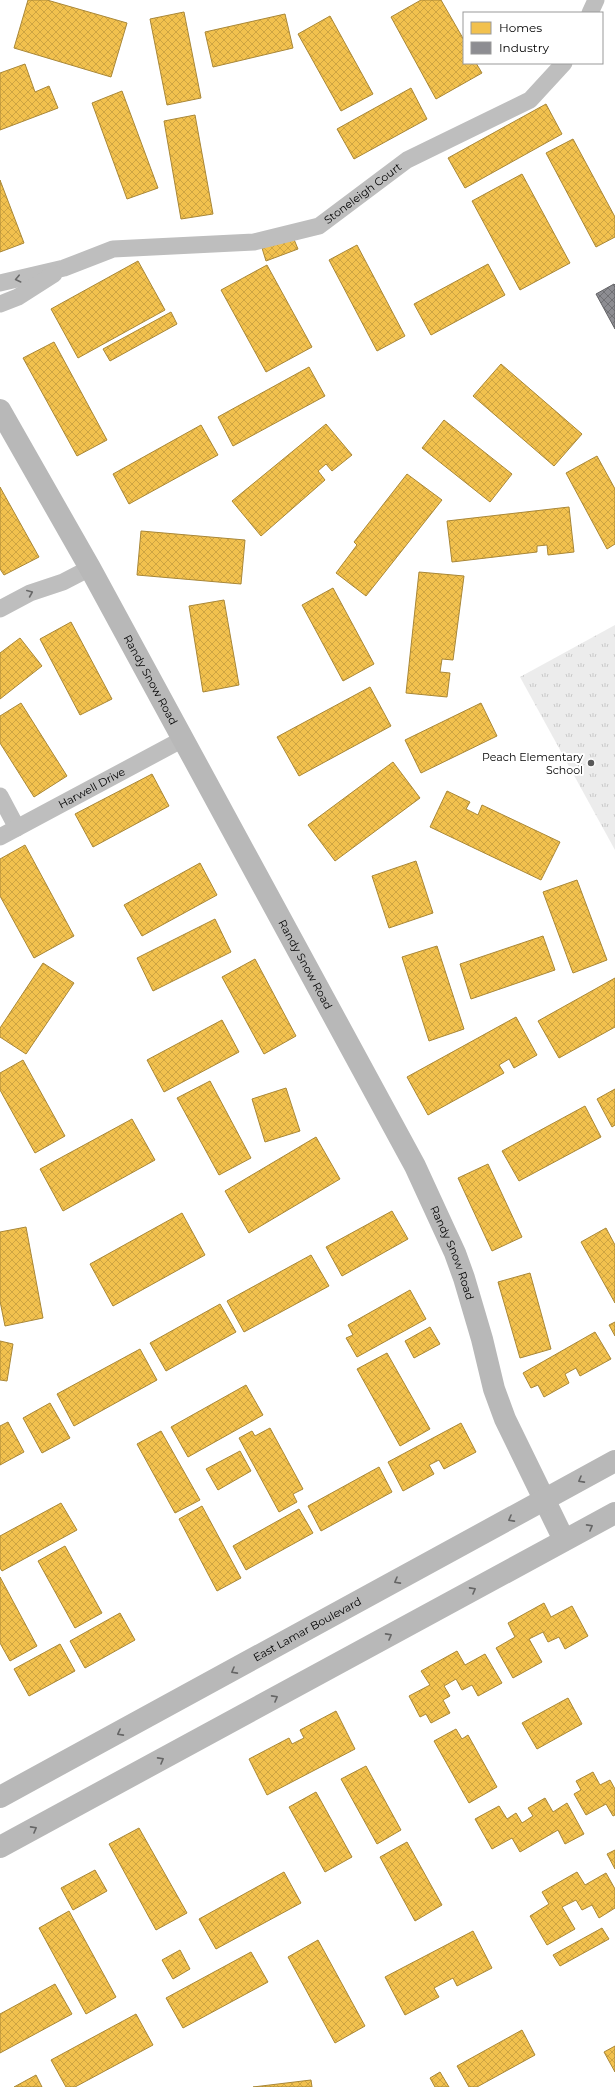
<svg xmlns="http://www.w3.org/2000/svg" width="615" height="2087" viewBox="0 0 615 2087" font-family="Montserrat,sans-serif">
<defs>
<pattern id="grass-tufts" width="24" height="20" patternUnits="userSpaceOnUse"><rect width="24" height="20" fill="#ececec"/><path d="M3 7l-1-3M5 7V3M7 7l1-3M15 17l-1-3M17 17v-4M19 17l1-3" fill="none" stroke="#c9c9c9"/></pattern>
<pattern id="homes-cross-hatch" width="8" height="8" patternUnits="userSpaceOnUse"><rect width="8" height="8" fill="#f2c14e"/><path d="M0 0l8 8M0 8l8-8" fill="none" stroke="#cea442"/></pattern>
<pattern id="industry-cross-hatch" width="8" height="8" patternUnits="userSpaceOnUse"><rect width="8" height="8" fill="#8d8d92"/><path d="M0 0l8 8M0 8l8-8" fill="none" stroke="#717175"/></pattern>
</defs>
<rect width="100%" height="100%" fill="#fff"/>
<polygon fill="url(#grass-tufts)" points="615,625 615,850 520,677"/>
<g fill="url(#homes-cross-hatch)" stroke="#a98737">
<polygon points="28,0 47,0 127,23 111,77 14,48"/>
<polygon points="421,0 441,0 464,40 464,63 476,63 482,73 436,99 391,17"/>
<polygon points="184,12 201,98 167,105 150,19"/>
<polygon points="285,14 293,48 213,67 205,32"/>
<polygon points="330,16 373,94 341,111 298,34"/>
<polygon points="25,64 35,92 49,86 58,108 0,130 0,73"/>
<polygon points="411,88 427,119 354,159 337,129"/>
<polygon points="122,91 158,188 127,199 92,103"/>
<polygon points="546,104 562,134 465,188 448,158"/>
<polygon points="195,115 213,214 181,219 164,121"/>
<polygon points="573,139 615,217 615,237 596,247 546,153"/>
<polygon points="522,174 570,263 520,290 472,201"/>
<polygon points="0,180 24,243 0,252"/>
<polygon points="293,237 298,249 266,261 262,248"/>
<polygon points="357,245 405,336 377,351 329,260"/>
<polygon points="138,261 165,310 78,358 51,309"/>
<polygon points="488,264 505,295 431,335 414,304"/>
<polygon points="267,265 312,347 266,372 221,290"/>
<polygon points="171,312 177,324 110,361 103,349"/>
<polygon points="54,342 107,440 77,456 23,358"/>
<polygon points="501,364 582,434 554,466 473,396"/>
<polygon points="309,367 325,396 233,446 218,417"/>
<polygon points="444,420 512,474 490,502 422,448"/>
<polygon points="326,424 352,455 332,471 326,464 318,471 325,480 261,536 232,501"/>
<polygon points="201,425 218,455 129,504 113,474"/>
<polygon points="597,456 615,489 615,544 607,549 566,473"/>
<polygon points="407,474 442,500 366,596 336,573 357,545 354,542"/>
<polygon points="0,487 39,557 4,575 0,569"/>
<polygon points="569,507 574,552 548,555 547,545 537,546 537,552 452,562 447,521"/>
<polygon points="141,531 245,540 241,584 137,575"/>
<polygon points="419,572 464,576 453,660 442,659 440,672 450,673 447,697 406,693"/>
<polygon points="333,588 374,664 343,681 302,605"/>
<polygon points="224,600 239,685 203,692 189,606"/>
<polygon points="71,622 112,699 80,715 40,639"/>
<polygon points="20,638 42,666 0,699 0,653"/>
<polygon points="370,687 391,726 299,776 277,737"/>
<polygon points="21,703 67,776 34,797 0,743 0,716"/>
<polygon points="481,703 497,736 421,773 405,740"/>
<polygon points="393,762 420,798 335,861 308,825"/>
<polygon points="152,774 169,806 93,847 75,814"/>
<polygon points="447,791 470,802 466,809 478,815 482,805 560,842 541,880 430,827"/>
<polygon points="25,845 74,936 34,958 0,896 0,859"/>
<polygon points="416,861 433,913 389,928 372,876"/>
<polygon points="200,863 217,895 142,936 124,905"/>
<polygon points="577,880 607,960 573,973 543,892"/>
<polygon points="215,919 231,952 153,991 137,958"/>
<polygon points="543,936 555,970 471,999 460,964"/>
<polygon points="437,946 464,1029 429,1041 402,957"/>
<polygon points="255,959 296,1036 264,1054 222,977"/>
<polygon points="43,963 74,983 26,1054 0,1037 0,1028"/>
<polygon points="615,978 615,1027 559,1058 538,1021"/>
<polygon points="516,1017 537,1055 514,1068 509,1059 499,1065 504,1073 428,1115 407,1077"/>
<polygon points="222,1020 239,1052 164,1092 147,1060"/>
<polygon points="23,1060 65,1136 35,1153 0,1090 0,1073"/>
<polygon points="210,1081 251,1158 219,1175 177,1098"/>
<polygon points="286,1088 300,1131 265,1142 252,1099"/>
<polygon points="615,1089 615,1125 612,1127 597,1099"/>
<polygon points="585,1106 601,1137 519,1181 502,1151"/>
<polygon points="132,1119 155,1160 63,1211 40,1169"/>
<polygon points="316,1137 340,1179 249,1233 225,1191"/>
<polygon points="488,1164 522,1237 492,1251 458,1178"/>
<polygon points="392,1211 408,1239 342,1276 326,1247"/>
<polygon points="182,1213 205,1255 113,1306 90,1264"/>
<polygon points="26,1227 43,1318 5,1326 0,1301 0,1232"/>
<polygon points="606,1228 615,1245 615,1303 581,1242"/>
<polygon points="311,1255 329,1286 244,1332 227,1301"/>
<polygon points="530,1273 551,1349 520,1358 498,1282"/>
<polygon points="410,1290 426,1319 357,1357 346,1338 353,1335 348,1325"/>
<polygon points="220,1304 236,1332 166,1371 150,1343"/>
<polygon points="615,1322 615,1336 609,1325"/>
<polygon points="430,1327 440,1344 414,1358 405,1341"/>
<polygon points="595,1332 611,1359 580,1376 576,1368 565,1374 569,1383 544,1397 538,1385 531,1388 523,1373"/>
<polygon points="0,1341 13,1344 7,1381 0,1380"/>
<polygon points="140,1349 157,1380 74,1426 57,1394"/>
<polygon points="387,1353 430,1429 400,1446 357,1369"/>
<polygon points="246,1385 263,1415 188,1457 171,1427"/>
<polygon points="50,1403 70,1438 42,1453 23,1418"/>
<polygon points="8,1422 24,1452 0,1465 0,1426"/>
<polygon points="461,1423 476,1452 444,1469 439,1460 429,1465 434,1474 403,1491 388,1462"/>
<polygon points="270,1428 303,1489 293,1494 297,1502 279,1512 239,1438 252,1431 255,1436"/>
<polygon points="161,1431 200,1500 175,1513 137,1444"/>
<polygon points="240,1451 251,1471 218,1490 206,1469"/>
<polygon points="379,1467 392,1492 321,1531 308,1506"/>
<polygon points="61,1503 77,1530 2,1571 0,1568 0,1536"/>
<polygon points="202,1506 241,1578 217,1591 179,1519"/>
<polygon points="299,1509 313,1533 246,1570 233,1546"/>
<polygon points="65,1546 102,1613 75,1628 38,1561"/>
<polygon points="0,1577 37,1646 10,1661 0,1643"/>
<polygon points="544,1603 551,1617 572,1606 588,1636 565,1649 559,1637 548,1642 543,1632 529,1639 542,1662 513,1678 496,1648 515,1637 508,1623"/>
<polygon points="120,1613 135,1640 85,1668 70,1641"/>
<polygon points="60,1644 75,1671 29,1696 14,1669"/>
<polygon points="457,1651 465,1665 485,1654 502,1683 478,1696 472,1685 462,1690 456,1679 444,1686 450,1696 443,1700 450,1713 431,1723 426,1714 420,1717 409,1696 430,1685 421,1671"/>
<polygon points="568,1698 582,1724 537,1749 522,1723"/>
<polygon points="336,1711 355,1749 267,1795 249,1759 289,1738 292,1744 304,1738 300,1730"/>
<polygon points="456,1729 462,1739 468,1735 497,1787 469,1803 434,1741"/>
<polygon points="366,1766 401,1830 377,1844 341,1779"/>
<polygon points="593,1772 600,1785 610,1780 615,1789 615,1815 613,1816 606,1804 586,1815 574,1794 581,1790 576,1781"/>
<polygon points="316,1792 352,1857 325,1872 289,1807"/>
<polygon points="545,1798 553,1812 567,1803 584,1834 565,1844 558,1830 520,1852 512,1838 492,1849 475,1819 499,1806 507,1819 516,1813 522,1823 533,1816 528,1808"/>
<polygon points="139,1828 187,1913 156,1930 109,1844"/>
<polygon points="407,1842 442,1905 415,1921 380,1857"/>
<polygon points="615,1850 615,1869 607,1854"/>
<polygon points="95,1870 107,1891 73,1910 61,1888"/>
<polygon points="284,1872 301,1903 216,1949 199,1919"/>
<polygon points="577,1872 585,1885 606,1873 615,1889 615,1908 599,1918 592,1905 582,1910 576,1900 562,1907 575,1929 547,1945 530,1916 549,1904 542,1892"/>
<polygon points="69,1911 116,1997 86,2014 39,1928"/>
<polygon points="602,1928 609,1939 560,1966 553,1955"/>
<polygon points="473,1931 492,1968 457,1986 453,1978 434,1988 439,1997 405,2015 385,1977"/>
<polygon points="318,1940 365,2026 335,2043 288,1957"/>
<polygon points="180,1950 190,1969 173,1979 162,1960"/>
<polygon points="251,1952 268,1982 183,2028 166,1998"/>
<polygon points="55,1984 72,2014 0,2053 0,2014"/>
<polygon points="136,2014 153,2045 75,2087 66,2087 51,2060"/>
<polygon points="522,2030 535,2055 477,2087 469,2087 457,2066"/>
<polygon points="615,2046 615,2072 604,2052"/>
<polygon points="440,2072 449,2087 435,2087 430,2078"/>
<polygon points="36,2075 42,2087 14,2087"/>
<polygon points="311,2080 312,2087 253,2087"/>
</g>
<polygon fill="url(#industry-cross-hatch)" stroke="#636366" points="614,284 615,285 615,329 596,294"/>
<g fill="none" stroke-linecap="round" stroke-linejoin="round">
<g stroke="#bebebe" stroke-width="17">
<polyline points="590,13 596,0"/>
<path id="s1" d="M0 283 64 268 113 249 254 242 319 226 407 160 530 100 564 63"/>
<polyline points="0,304 18,297 54,274"/>
<polyline points="0,609 30,593 63,582 90,568"/>
<polyline points="0,796 17,828"/>
<path id="s2" d="M0 837 183 739"/>
</g>
<g stroke="#b8b8b8" stroke-width="22">
<path id="s3" d="M0 410 90 568 415 1166 455 1253 464 1278 482 1339 494 1389 505 1419 564 1540"/>
<path id="s4" d="M0 1797 615 1461"/>
<polyline points="0,1847 615,1513"/>
</g>
</g>
<defs><path id="oneway-chevron" d="M-2-3.5L2.5 0L-2 3.5" fill="none" stroke-width="1.6" stroke-linecap="round" stroke-linejoin="round"/></defs>
<g stroke="#686868">
<use href="#oneway-chevron" transform="translate(18 279) rotate(167)"/>
<use href="#oneway-chevron" transform="translate(30 593) rotate(-23)"/>
</g>
<g stroke="#656565">
<use href="#oneway-chevron" transform="translate(581 1480) rotate(151)"/>
<use href="#oneway-chevron" transform="translate(511 1519) rotate(151)"/>
<use href="#oneway-chevron" transform="translate(590 1527) rotate(-29)"/>
<use href="#oneway-chevron" transform="translate(397 1581) rotate(151)"/>
<use href="#oneway-chevron" transform="translate(473 1590) rotate(-29)"/>
<use href="#oneway-chevron" transform="translate(389 1636) rotate(-29)"/>
<use href="#oneway-chevron" transform="translate(234 1671) rotate(151)"/>
<use href="#oneway-chevron" transform="translate(275 1698) rotate(-29)"/>
<use href="#oneway-chevron" transform="translate(120 1733) rotate(152)"/>
<use href="#oneway-chevron" transform="translate(161 1760) rotate(-29)"/>
<use href="#oneway-chevron" transform="translate(34 1829) rotate(-29)"/>
</g>
<circle fill="#595959" stroke="#fff" stroke-width="1.5" cx="591" cy="763" r="4"/>
<g text-anchor="middle" stroke-width="4" stroke-linejoin="round" paint-order="stroke">
<g font-size="11" fill="#000" stroke="#fff">
<text dy="4" stroke="none"><textPath href="#s1" startOffset="381">Stoneleigh Court</textPath></text>
<text dy="4" stroke="none"><textPath href="#s3" startOffset="309">Randy Snow Road</textPath></text>
<text dy="4" stroke="none"><textPath href="#s2" startOffset="104">Harwell Drive</textPath></text>
<text dy="4" stroke="none"><textPath href="#s3" startOffset="633">Randy Snow Road</textPath></text>
<text dy="4" stroke="none"><textPath href="#s3" startOffset="957">Randy Snow Road</textPath></text>
<text dy="4" stroke="none"><textPath href="#s4" startOffset="350">East Lamar Boulevard</textPath></text>
</g>
<g font-size="11" fill="#000" stroke="#fff" text-anchor="end">
<text x="583" y="761">Peach Elementary<tspan x="583" dy="13">School</tspan></text>
</g>
</g>
<rect x="463" y="12" width="140" height="52" fill="#ffffff" stroke="#999999"/>
<rect x="471" y="22" width="20" height="12" fill="#f2c14e" stroke="#999999"/>
<text x="499" y="32" font-size="12" fill="#000000">Homes</text>
<rect x="471" y="42" width="20" height="12" fill="#8d8d92" stroke="#999999"/>
<text x="499" y="52" font-size="12" fill="#000000">Industry</text>
</svg>
